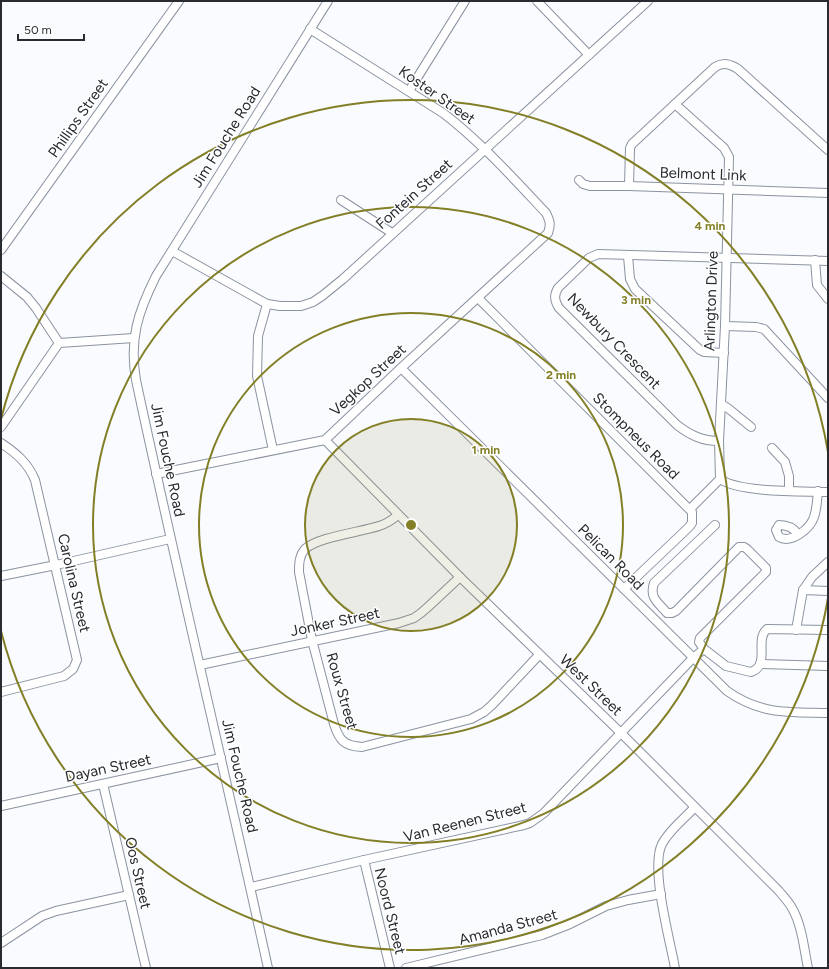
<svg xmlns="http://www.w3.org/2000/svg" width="829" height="969" viewBox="0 0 829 969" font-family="Figtree,sans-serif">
<rect width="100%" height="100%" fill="#f9fbfe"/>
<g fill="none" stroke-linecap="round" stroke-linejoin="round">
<defs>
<g id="street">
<polyline points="537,1 589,55"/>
<polyline points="409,91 465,1"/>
<polyline points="675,104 724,148 729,157 725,326 719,441 720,479 690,509"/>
<polyline points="579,180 583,184 590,186 629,186 828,193"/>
<path d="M629 186 630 148 632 144 715 67C724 62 730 64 738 69L828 150"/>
<polyline points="341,200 392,233"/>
<polyline points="1,250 179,1"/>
<polyline points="172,251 267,304 280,306 301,306 313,302 322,296 343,279 648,1"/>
<polyline points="628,256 630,279 635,289 700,350 704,352 724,353"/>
<polyline points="815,260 817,285 828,299"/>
<polyline points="1,276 27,297 36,308 59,343"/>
<polyline points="478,298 692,512 692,523 689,527 624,589"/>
<polyline points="267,304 258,336 257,376 273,450"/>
<polyline points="725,326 756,327 764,329 828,398"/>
<path d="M401 368 727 691C761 715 789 712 828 713"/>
<polyline points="721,404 729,409 751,427"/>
<polyline points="1,427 59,343 134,338"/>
<path d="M325 440 460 577 621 733 779 891C783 896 788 901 792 908 802 925 804 949 808 968"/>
<path d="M719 441C702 441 690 435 677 425L559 308C554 300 554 295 558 288L589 258 598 254 828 261"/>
<path d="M1 443C16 453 28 463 35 480L77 660 73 669 64 676 1 692"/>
<polyline points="772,448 785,462 789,476 789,490"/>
<path d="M156 474 325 440 401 368 548 233C551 224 550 221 546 213 513 178 481 142 443 113L310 29"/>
<path d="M720 479C740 493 802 491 828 492"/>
<path d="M398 515C392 520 386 524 379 526 361 532 318 537 305 549 299 556 299 564 299 572L312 640 334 724C339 740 344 746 362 747L471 719 484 712 492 705 539 655"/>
<path d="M798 534C793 527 787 525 779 525L776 530 779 537C791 544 810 529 814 517 817 509 817 499 818 491"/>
<polyline points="1,576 56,565 170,539"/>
<polyline points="803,590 828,591"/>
<polyline points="796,630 803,590 812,577 828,562"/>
<path d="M704 649 726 666 751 672C771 665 754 640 767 629L828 630"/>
<polyline points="760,664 828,666"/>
<polyline points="200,665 399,623 414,618 421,613 429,606 460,577"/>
<polyline points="103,784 146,968"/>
<polyline points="1,806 221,758"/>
<polyline points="364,860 390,968"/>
<path d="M251 887 364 860 524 825 530 823 544 813 693 658 704 649 699 642 700 638 766 572V568L747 549 744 547H739L676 611 672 613H667C658 602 649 598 654 583L715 525"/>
<polyline points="1,943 42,916 56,911 129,895"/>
<path d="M268 968C225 772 178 577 136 380 129 339 138 312 156 276L328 1"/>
<polyline points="406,968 542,935 570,924 606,906 628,900 661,894"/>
<path d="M675 968C670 940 650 868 662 844 669 830 684 819 695 807"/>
</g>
</defs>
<use href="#street" stroke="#8b93a1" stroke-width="10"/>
<use href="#street" stroke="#fff" stroke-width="8"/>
</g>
<circle cx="411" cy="525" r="106" fill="#837f27" fill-opacity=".12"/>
<g fill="none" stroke="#837f27" stroke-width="2">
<circle cx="411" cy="525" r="106"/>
<circle cx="411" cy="525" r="212"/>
<circle cx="411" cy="525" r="318"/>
<path d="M828 598A423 423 0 0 1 1 631M1 419A423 423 0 0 1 828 452"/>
</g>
<g text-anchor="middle" stroke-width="3" stroke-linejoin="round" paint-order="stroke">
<g font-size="15" fill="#282b30" stroke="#fff">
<text transform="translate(437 95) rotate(35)" y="5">Koster Street</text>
<text transform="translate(78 118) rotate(-55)" y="5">Phillips Street</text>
<text transform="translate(226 137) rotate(-58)" y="5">Jim Fouche Road</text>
<text transform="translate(703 174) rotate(2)" y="5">Belmont Link</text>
<text transform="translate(414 194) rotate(-42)" y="5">Fontein Street</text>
<text transform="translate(711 301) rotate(-88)" y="5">Arlington Drive</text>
<text transform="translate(614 341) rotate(46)" y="5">Newbury Crescent</text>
<text transform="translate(368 380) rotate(-43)" y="5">Vegkop Street</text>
<text transform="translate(636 436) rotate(45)" y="5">Stompneus Road</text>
<text transform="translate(168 460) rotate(78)" y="5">Jim Fouche Road</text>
<text transform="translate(611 557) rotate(45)" y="5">Pelican Road</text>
<text transform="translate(74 583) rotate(77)" y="5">Carolina Street</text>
<text transform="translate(335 622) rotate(-12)" y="5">Jonker Street</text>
<text transform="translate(591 685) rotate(44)" y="5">West Street</text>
<text transform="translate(342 691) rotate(74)" y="5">Roux Street</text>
<text transform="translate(108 768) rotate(-12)" y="5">Dayan Street</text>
<text transform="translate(240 776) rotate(77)" y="5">Jim Fouche Road</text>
<text transform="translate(465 822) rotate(-14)" y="5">Van Reenen Street</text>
<text transform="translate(138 873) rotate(77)" y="5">Oos Street</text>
<text transform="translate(390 911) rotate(76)" y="5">Noord Street</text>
<text transform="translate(508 927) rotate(-15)" y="5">Amanda Street</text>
</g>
</g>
<circle cx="411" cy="525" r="6" fill="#837f27" stroke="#fff" stroke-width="2"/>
<g font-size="12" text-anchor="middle" font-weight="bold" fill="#837f27" stroke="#fff" stroke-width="3" stroke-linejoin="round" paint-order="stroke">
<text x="710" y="230">4 min</text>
<text x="636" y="304">3 min</text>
<text x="561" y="379">2 min</text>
<text x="486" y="454">1 min</text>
</g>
<rect width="829" height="969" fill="none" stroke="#282b30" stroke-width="4"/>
<path d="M18 34v6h66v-6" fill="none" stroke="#282b30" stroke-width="2"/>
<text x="24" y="34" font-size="12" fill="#282b30" stroke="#ffffff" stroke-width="3" paint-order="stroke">50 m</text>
</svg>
